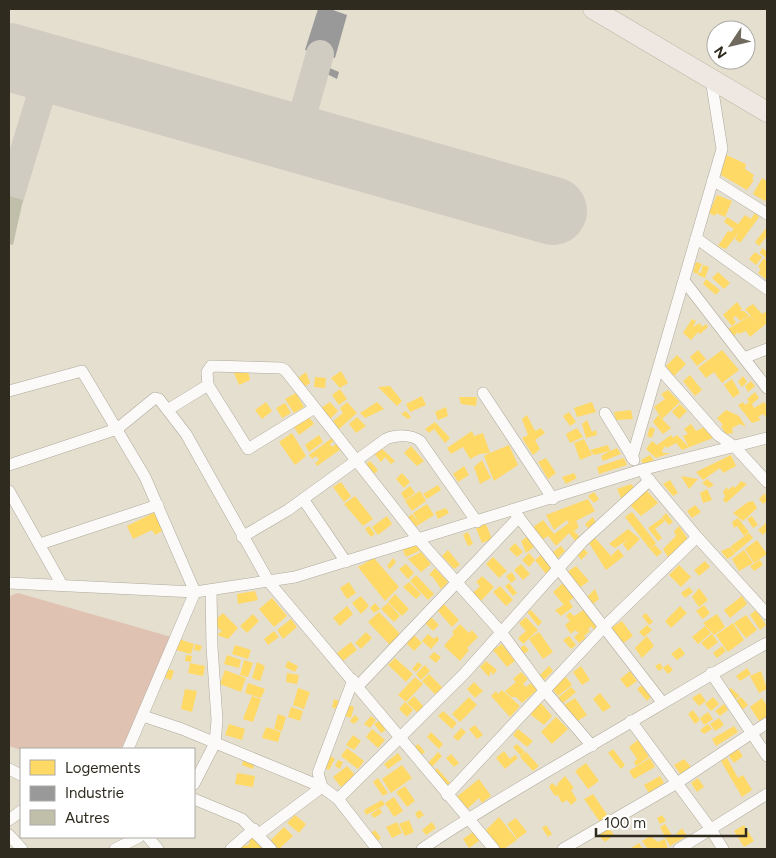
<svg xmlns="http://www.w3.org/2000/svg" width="776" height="858" viewBox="0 0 776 858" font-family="Figtree,sans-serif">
<rect width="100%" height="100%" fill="#e5dfcf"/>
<polygon fill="#e0c2b3" points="18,593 175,638 121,749 21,750 9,746 9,600 10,596"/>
<g fill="#ffd966">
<polygon points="724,154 746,164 745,169 754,175 752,179 754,180 747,190 721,175"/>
<polygon points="762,178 767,181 767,198 765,201 753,194"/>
<polygon points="717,195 732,201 725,217 716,213 715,216 709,213"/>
<polygon points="755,213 759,217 740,243 735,239 739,232 726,249 718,246 728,231 731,232 734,229 724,222 727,217 738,224 745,215 751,219"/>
<polygon points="767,227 767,236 759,246 755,242"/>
<polygon points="762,248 767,251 766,258 760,253"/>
<polygon points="755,252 762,257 756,265 749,259"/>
<polygon points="764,258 767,261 767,280 758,273 761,269 758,267"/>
<polygon points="696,262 702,264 697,274 693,272"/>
<polygon points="703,265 709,267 705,278 698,275 698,272 701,273"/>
<polygon points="718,272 730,283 724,289 712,278"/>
<polygon points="706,279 720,290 716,295 703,284"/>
<polygon points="737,302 742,309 740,311 744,311 749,316 740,321 736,316 733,318 736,322 732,326 723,315"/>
<polygon points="753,304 762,314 767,311 767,323 750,337 746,331 739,334 738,332 734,336 731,335 728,329 750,316 758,325 745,309"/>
<polygon points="692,319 696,321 693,327 700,323 702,327 706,324 708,327 700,334 698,332 691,340 683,333"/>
<polygon points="698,350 706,359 697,366 690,357"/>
<polygon points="722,350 739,370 722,383 714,372 706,378 698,368"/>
<polygon points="677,355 686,364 674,376 666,366"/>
<polygon points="240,370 242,373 248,371 250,380 239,385 234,373"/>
<polygon points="341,371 348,383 340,388 331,378"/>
<polygon points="306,372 310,383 304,387 298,378"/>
<polygon points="690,375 702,390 695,396 683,381"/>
<polygon points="743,376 747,382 742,387 738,382"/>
<polygon points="315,377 326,378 325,388 314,387"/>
<polygon points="732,379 740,393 733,398 724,385"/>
<polygon points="751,381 755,386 748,392 745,386"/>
<polygon points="390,386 402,401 397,406 378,387"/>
<polygon points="340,389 347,399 339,405 332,395"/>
<polygon points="668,390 680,402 662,419 671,428 663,434 653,422 658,415 662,419 654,407 665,399 661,394"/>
<polygon points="755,392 759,398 752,404 754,408 764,402 767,406 767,418 763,414 758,417 761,420 752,423 738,405 743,402 745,405 749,402 747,399"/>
<polygon points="296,393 304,407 294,413 285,399"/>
<polygon points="422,396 426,405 410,412 406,404"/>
<polygon points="459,397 477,397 476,406 461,404"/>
<polygon points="266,402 272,411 262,419 255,410"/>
<polygon points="330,402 338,411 329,420 321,408"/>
<polygon points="347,402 357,413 339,429 333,421 343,413 340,408"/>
<polygon points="377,402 384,409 365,418 360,413"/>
<polygon points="592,402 596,412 577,417 574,408"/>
<polygon points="285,403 291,413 282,418 276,408"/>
<polygon points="680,404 687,411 679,419 672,412"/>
<polygon points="446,407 448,416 438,420 435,412"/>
<polygon points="631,410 633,419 616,420 614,412"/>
<polygon points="726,410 739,416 746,427 740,424 732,428 733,433 726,434 721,426 723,425 717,418"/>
<polygon points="406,411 411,417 408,419 401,414"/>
<polygon points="569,412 576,422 570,426 563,416"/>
<polygon points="527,415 535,431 541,428 545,433 535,440 540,449 533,455 522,438 528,435 522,419"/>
<polygon points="309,417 314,424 299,435 294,427"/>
<polygon points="357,417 366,426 356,433 349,424"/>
<polygon points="587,420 592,432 596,430 597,435 586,438 582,424"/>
<polygon points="435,422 450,438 445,443 434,429 429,433 425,429"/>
<polygon points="691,424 696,431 704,427 713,438 682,450 676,443 667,448 665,446 662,451 663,453 671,453 656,458 646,449 652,441 657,445 671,435 673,438 677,435 689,447 683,436 688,434 684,429"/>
<polygon points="650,427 655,429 652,438 647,436"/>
<polygon points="577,428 583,437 570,443 566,434"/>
<polygon points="472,431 474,436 483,433 490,453 509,445 518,465 494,481 484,456 490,453 480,454 470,459 463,447 451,454 447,448"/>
<polygon points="292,433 306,456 295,465 279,442"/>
<polygon points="319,435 323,442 309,452 305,445"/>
<polygon points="332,438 334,441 330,444 332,447 337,443 341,449 317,466 315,463 319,460 316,456 312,459 309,455"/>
<polygon points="584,439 592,455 580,460 574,443"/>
<polygon points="378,445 395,461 391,464 385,457 381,462 373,452"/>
<polygon points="608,445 610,451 617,448 621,454 603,461 601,456 610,451 594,455 590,450"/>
<polygon points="411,446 424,461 417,466 404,453"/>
<polygon points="650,455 654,460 644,465 641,460"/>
<polygon points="731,455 736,466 723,473 720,468 703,480 696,472"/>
<polygon points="546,458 556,473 548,479 538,462"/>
<polygon points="624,458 627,465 599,474 597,467"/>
<polygon points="482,460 491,478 480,484 474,467"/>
<polygon points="370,461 378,470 373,475 366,464"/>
<polygon points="464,466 469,475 458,482 453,474"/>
<polygon points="402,473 410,482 404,488 396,479"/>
<polygon points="574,473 577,478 566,484 562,477"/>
<polygon points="681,476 698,479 689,489"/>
<polygon points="707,479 714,485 709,488 702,483"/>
<polygon points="670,480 678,493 673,496 663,484"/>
<polygon points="741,481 747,484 726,503 723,500 725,496 723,492 727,487 728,490 733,486 735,488"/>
<polygon points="341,482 351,496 344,502 333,487"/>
<polygon points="631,484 635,488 622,500 617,489"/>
<polygon points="438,485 441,490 427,499 423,494"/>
<polygon points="410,486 415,493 405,500 401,493"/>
<polygon points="707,489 712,500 703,503 700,493"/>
<polygon points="646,490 658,503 641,516 629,504"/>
<polygon points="420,491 426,501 412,511 405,501"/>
<polygon points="594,492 599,499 594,503 588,496"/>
<polygon points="765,493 767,501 763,504 759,499"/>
<polygon points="355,496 373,519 363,526 344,504"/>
<polygon points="588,499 595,511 576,521 579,527 574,531 581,538 576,542 569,533 556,546 548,536 541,541 532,528 543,520 554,534 569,523 567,520 554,530 546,515"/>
<polygon points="753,501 757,508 743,521 733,513 748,502"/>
<polygon points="427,504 434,515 420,524 413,513"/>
<polygon points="695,505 701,512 692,518 687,511"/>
<polygon points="446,508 449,513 438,519 435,512"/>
<polygon points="155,512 164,530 155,535 152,530 133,539 127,526"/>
<polygon points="632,512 656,543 650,549 625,517"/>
<polygon points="666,513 673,522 669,525 662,517"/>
<polygon points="412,514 420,524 415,527 408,517"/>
<polygon points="387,516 392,524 378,535 372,527"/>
<polygon points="752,516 758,525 753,528 747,519"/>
<polygon points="593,517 597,525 590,531 585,524"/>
<polygon points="662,518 665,521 655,529 662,538 658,541 648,528"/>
<polygon points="738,518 749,532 744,536 737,526 734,528 732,522"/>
<polygon points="767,522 767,531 763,535 758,530"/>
<polygon points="486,524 492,539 482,543 476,528"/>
<polygon points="369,526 375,534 371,537 365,529"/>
<polygon points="679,526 688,539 669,559 663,549 676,536 674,531"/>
<polygon points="628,529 640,539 628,551 623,544 629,539 615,548 609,544"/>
<polygon points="468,532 473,544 468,546 463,535"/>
<polygon points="749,533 753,538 735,553 731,546"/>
<polygon points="527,537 534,547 526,553 521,541"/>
<polygon points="595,538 611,556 618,549 624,556 606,570 589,543"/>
<polygon points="757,540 767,554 754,563 745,549"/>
<polygon points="417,541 421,550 406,557 402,548"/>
<polygon points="515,543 523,552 517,557 509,549"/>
<polygon points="655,545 662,552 657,557 650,549"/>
<polygon points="561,546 565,551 557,559 553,552"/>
<polygon points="731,547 735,554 727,559 721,551"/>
<polygon points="584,549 588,553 581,560 578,555"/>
<polygon points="448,550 460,565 454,569 442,556"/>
<polygon points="744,550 753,563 739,571 732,559"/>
<polygon points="421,552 431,564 421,572 408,559"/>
<polygon points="529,553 535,560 541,555 552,567 546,574 535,560 529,567 522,560"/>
<polygon points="493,557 507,571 499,578 486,564"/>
<polygon points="374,558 399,587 385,601 358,567"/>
<polygon points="393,558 396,562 390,569 387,566"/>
<polygon points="760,560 763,565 754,571 750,566"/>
<polygon points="705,561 710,567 699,576 694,570"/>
<polygon points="406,564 414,573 408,579 399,569"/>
<polygon points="521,564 530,574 523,580 514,570"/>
<polygon points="679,565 691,577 681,587 669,575"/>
<polygon points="576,566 589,581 579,588 566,573"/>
<polygon points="435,568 448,582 441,589 433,577 429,575"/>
<polygon points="512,572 516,579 511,583 506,576"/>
<polygon points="416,575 434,594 428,600 410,581"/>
<polygon points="482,576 494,587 481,601 473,593 480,586 476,582"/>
<polygon points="349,582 356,593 347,599 340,588"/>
<polygon points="409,582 421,594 416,599 403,587"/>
<polygon points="509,583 517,593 513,596 505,586"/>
<polygon points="563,583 575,597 569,601 573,607 561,616 555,610 564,605 553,592"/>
<polygon points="500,586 513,600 506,606 493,592"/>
<polygon points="689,587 693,592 685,598 681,593"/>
<polygon points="699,588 708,600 699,607 692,597"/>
<polygon points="595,589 599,599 593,604 587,597"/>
<polygon points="255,591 258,600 238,604 237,594"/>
<polygon points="395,594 409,609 402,616 388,602"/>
<polygon points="361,596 369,606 361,614 352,603"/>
<polygon points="742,596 747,604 730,618 724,610"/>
<polygon points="272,598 287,616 274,627 259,609"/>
<polygon points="375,603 380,609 374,613 370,608"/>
<polygon points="388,603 400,616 394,622 381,609"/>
<polygon points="444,604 459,620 452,627 437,610"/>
<polygon points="704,605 710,613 703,619 696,611"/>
<polygon points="347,606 353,614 340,626 333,618"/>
<polygon points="680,606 687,613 671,628 665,621"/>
<polygon points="585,609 599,626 594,630 591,626 588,629 590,631 584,636 586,638 579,643 574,637 579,633 575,630 571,634 565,625 570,621 566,616 570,612 574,616"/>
<polygon points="531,610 542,622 538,626 527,612"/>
<polygon points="756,610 766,625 760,630 750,615"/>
<polygon points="379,612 401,635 390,645 368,622"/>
<polygon points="223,613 238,628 228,639 217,635 222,631 212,623"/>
<polygon points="646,613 653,622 649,625 642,616"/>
<polygon points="253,614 259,621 247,633 240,626"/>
<polygon points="717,614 725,627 714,635 703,623"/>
<polygon points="746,615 757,630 746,638 734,623"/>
<polygon points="431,617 439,625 433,631 425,623"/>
<polygon points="526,617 538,630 523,644 518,638 526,631 519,623"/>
<polygon points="291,619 297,627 283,639 277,630"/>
<polygon points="622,621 633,636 622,644 611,628"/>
<polygon points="733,623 744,640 728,652 716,635"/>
<polygon points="460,624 469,633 472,630 478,637 467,648 469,650 460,661 444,646 454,634 452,632"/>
<polygon points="647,625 652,630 644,637 639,632"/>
<polygon points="705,626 711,633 698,644 692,637"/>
<polygon points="274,631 279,637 268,645 264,639"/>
<polygon points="366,632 372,638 361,649 355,643"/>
<polygon points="539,632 553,652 543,659 529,639"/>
<polygon points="413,634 422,643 414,651 405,642"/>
<polygon points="428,634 434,639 437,636 439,640 431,649 422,641"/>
<polygon points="712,634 718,642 708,650 701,643"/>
<polygon points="569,636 576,645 571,649 563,640"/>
<polygon points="647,636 654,646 642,658 635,648"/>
<polygon points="179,639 194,644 191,654 176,650"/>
<polygon points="351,642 357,650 343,661 337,653"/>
<polygon points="195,644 202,646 200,651 194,650"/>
<polygon points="502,644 515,661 507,667 493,650"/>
<polygon points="235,645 251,650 248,659 232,654"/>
<polygon points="524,645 529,650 524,654 519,649"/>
<polygon points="722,646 726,651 717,658 713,653"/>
<polygon points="680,647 685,654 677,660 671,654"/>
<polygon points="434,652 441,657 436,663 429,657"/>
<polygon points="186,655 192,656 191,662 185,661"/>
<polygon points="227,655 241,660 239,668 224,664"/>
<polygon points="395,658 413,674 406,682 388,665"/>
<polygon points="244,660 253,663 248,677 240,675"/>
<polygon points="288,661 298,666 295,672 285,667"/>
<polygon points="486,661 497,670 493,675 491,671 489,677 480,667"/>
<polygon points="257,662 265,666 260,681 252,678"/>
<polygon points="418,662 422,665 416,672 412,669"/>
<polygon points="190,663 205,666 203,676 188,673"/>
<polygon points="660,663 663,668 668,664 673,670 668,674 663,668 659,671 655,666"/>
<polygon points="425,665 430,671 421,680 416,674"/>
<polygon points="549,666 553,671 544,680 540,675"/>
<polygon points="581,666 590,680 582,685 573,672"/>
<polygon points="747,668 751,674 740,681 736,676"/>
<polygon points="168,669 174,671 171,680 165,678"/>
<polygon points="225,670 246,678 241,692 220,684"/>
<polygon points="630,671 637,681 627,688 620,679"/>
<polygon points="761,671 767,689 759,693 750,676"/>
<polygon points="521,672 528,679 523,684 526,687 531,683 537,690 522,703 516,697 511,697 505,691 516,682 513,679"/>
<polygon points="287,673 299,675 297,684 286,682"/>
<polygon points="429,674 443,688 436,695 422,681"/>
<polygon points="415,677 423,684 406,702 398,695"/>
<polygon points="566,677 572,685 558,696 552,688"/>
<polygon points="474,682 483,691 475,698 467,689"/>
<polygon points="248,683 265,689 261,698 245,693"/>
<polygon points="642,685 651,697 647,701 637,689"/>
<polygon points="571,687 576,692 562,704 558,698"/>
<polygon points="298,688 310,692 304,709 293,705"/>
<polygon points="731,688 740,696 734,700 726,691"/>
<polygon points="185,689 197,691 192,712 181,709"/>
<polygon points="502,690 520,706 510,717 491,696 496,691 498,694"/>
<polygon points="600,693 611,707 603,712 593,699"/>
<polygon points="700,693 706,701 699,706 692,698"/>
<polygon points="252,696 261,699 253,722 243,719"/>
<polygon points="414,696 425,708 419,714 407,703"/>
<polygon points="469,697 477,705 460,722 452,714"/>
<polygon points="713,697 719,704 711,711 705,704"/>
<polygon points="741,697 748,705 742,710 735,701"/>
<polygon points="575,698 587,715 576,722 564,705"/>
<polygon points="762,698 767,706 767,719 761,724 750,707"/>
<polygon points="334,699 341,702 338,710 332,707"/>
<polygon points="405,702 413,710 407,717 399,709"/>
<polygon points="541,703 552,716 544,725 530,714"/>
<polygon points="724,704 728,710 720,716 715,711"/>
<polygon points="349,705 354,707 351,718 345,716"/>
<polygon points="291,707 303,711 300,721 288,717"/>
<polygon points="693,710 700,720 695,724 688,714"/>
<polygon points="443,711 457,723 452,729 438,716"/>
<polygon points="708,712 713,719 704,725 700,718"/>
<polygon points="278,714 286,717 282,731 274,729"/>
<polygon points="355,715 359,719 354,724 350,721"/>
<polygon points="371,716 376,720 370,728 364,724"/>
<polygon points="556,717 568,729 552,744 541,732"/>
<polygon points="719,718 724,725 715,731 710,724"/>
<polygon points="379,721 386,730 381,733 374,724"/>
<polygon points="229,724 245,729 242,740 225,735"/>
<polygon points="708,724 712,729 704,734 700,730"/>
<polygon points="475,725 483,735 477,739 469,729"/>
<polygon points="734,726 738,732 716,746 712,739"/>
<polygon points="266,727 281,732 278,742 262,738"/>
<polygon points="461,728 466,732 458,741 453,737"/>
<polygon points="372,729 385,740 378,748 366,737"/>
<polygon points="518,729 533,741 527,747 513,735"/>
<polygon points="431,732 443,744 439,749 427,737"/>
<polygon points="353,735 361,741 354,750 346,745"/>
<polygon points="638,740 649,757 636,766 634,762 637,759 629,747"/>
<polygon points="418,744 425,752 419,757 412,749"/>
<polygon points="517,744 525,752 521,756 513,747"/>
<polygon points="347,748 364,761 358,769 341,756"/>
<polygon points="737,748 743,756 734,763 728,755"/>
<polygon points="613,749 625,765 621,769 608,753"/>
<polygon points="504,751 510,759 515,755 518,758 505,769 496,758"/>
<polygon points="438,752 442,756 431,768 427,764"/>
<polygon points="526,752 539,766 533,771 520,757"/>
<polygon points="398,753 402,759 388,769 384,764"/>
<polygon points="451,754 459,763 454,767 446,758"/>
<polygon points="329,755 335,759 329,770 323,767"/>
<polygon points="244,758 255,761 253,769 242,765"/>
<polygon points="650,758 655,767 634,779 629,771"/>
<polygon points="727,758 738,778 743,775 752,790 742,797 721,761"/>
<polygon points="684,759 692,768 681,775 674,765"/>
<polygon points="338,760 343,762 340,769 335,766"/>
<polygon points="586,763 599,781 588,789 575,771"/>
<polygon points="402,765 412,778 391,793 382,779"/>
<polygon points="347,766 355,775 341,787 333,777"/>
<polygon points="437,768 450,783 445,787 433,772"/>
<polygon points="237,773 255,776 253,787 235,784"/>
<polygon points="565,776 574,788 571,790 577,800 571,805 567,800 562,803 558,795 555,796 549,787 552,783 557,787 558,783"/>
<polygon points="660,776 664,783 649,793 644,785"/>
<polygon points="378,778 388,793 383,796 373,782"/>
<polygon points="698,778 704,787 697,792 691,783"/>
<polygon points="479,779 491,796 482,803 479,798 464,812 454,799"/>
<polygon points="405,786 415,801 407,807 396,792"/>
<polygon points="593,794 608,816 600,822 584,799"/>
<polygon points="394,797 403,811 394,817 385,803"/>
<polygon points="382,800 385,805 366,815 364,810"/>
<polygon points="380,808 382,813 374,818 371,814"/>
<polygon points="420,810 424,815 418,819 415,813"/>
<polygon points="295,815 306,824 299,833 287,823"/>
<polygon points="662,815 666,821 660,824 657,818"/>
<polygon points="499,817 517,840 504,849 496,849 483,833"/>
<polygon points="516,818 527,832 517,839 507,824"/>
<polygon points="409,820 414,832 405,836 399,824"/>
<polygon points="397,822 402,833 392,838 386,827"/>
<polygon points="432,822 436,828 426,835 422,830"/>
<polygon points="665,824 673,837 682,828 687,836 670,846 660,827"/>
<polygon points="546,825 552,834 548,837 542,828"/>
<polygon points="744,825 754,841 744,847 734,831"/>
<polygon points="284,827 293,836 279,849 270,841"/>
<polygon points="608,827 614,835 605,842 598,835"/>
<polygon points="375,830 381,838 377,841 371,833"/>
<polygon points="473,832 479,841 469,848 463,839"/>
<polygon points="256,835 266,849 241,849 239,847 244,843 246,846 250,843 248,840"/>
<polygon points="650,836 658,842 665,839 668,849 648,849 642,841"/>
<polygon points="639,843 643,849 632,849 631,848"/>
</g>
<g fill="#999">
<polygon points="318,9 333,10 347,15 335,58 305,50"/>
<polygon points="327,67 339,72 337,79 325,73"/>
</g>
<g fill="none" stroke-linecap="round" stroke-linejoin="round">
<g stroke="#d0ccc2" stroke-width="28">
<polyline points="296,138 320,54"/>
<polyline points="10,197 49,69"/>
</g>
<polyline stroke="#d0ccc2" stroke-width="68" points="9,57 553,211"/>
</g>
<polygon fill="#c0bfa9" points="9,196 23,200 13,245 9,244"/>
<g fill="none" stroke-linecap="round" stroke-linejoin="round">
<defs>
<g id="street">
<polyline points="713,180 767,214"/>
<polyline points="696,238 767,289"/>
<polyline points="685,282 767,388"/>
<polyline points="744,358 767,349"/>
<polyline points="659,368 718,435 735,447 767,482"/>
<polyline points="208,385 248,449 313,409"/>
<polyline points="9,391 82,371 145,477 195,592 128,749"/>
<polyline points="483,393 553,499"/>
<polyline points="169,409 208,385 207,372 211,366 281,368 285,370 419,540 501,632 544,690 592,746"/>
<polyline points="605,413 634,460"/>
<polyline points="632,458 722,149 711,79"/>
<polyline points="9,465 117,429 155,398 159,399 186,434 269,582 494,849"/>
<polyline points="645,475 697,537 767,614"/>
<polyline points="9,491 62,585"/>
<polyline points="303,499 346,562"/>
<polyline points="513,510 662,702"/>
<path d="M242 537 288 510 386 439C395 435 411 434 420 441L477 522"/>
<polyline points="40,544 158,505"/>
<polyline points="9,583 195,592 295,577 641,470 767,438"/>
<polyline points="711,673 767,756"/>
<polyline points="358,686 519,517"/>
<polyline points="143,716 182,729 322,787 338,799 377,849"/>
<polyline points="631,721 710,828 723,849"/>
<polyline points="9,769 21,775"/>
<polyline points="194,784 215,743 217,720 212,647 211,590"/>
<polyline points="447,795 604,627 697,537"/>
<polyline points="194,799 242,819 271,849"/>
<polyline points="338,799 464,674 582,542 650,480"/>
<polyline points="9,820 21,811"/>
<polyline points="259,834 322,787 318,773 353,680"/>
<polyline points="9,835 22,849"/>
<polyline points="148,837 158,849"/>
<polyline points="115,849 139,837"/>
<polyline points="231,849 254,829"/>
<path d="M422 849C476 812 533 780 590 746 649 712 707 676 767 643"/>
<polyline points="563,849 677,783 767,723"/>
<polyline points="679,849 767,794"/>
</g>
<polyline id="highway" points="593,9 767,112"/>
</defs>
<use href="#street" stroke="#aea99c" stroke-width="12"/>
<use href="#highway" stroke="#beb5a7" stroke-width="21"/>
<use href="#street" stroke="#fbfaf8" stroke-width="11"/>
<use href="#highway" stroke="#efe8e2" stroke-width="20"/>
</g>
<rect width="776" height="858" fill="none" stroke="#2f2b1f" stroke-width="20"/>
<rect x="20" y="748" width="175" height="90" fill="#ffffff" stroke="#acaaa5"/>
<rect x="30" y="760" width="25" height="15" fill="#ffd966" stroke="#acaaa5"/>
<text x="65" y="773" font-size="15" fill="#2f2b1f">Logements</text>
<rect x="30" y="786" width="25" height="15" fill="#999999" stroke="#acaaa5"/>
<text x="65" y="798" font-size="15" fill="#2f2b1f">Industrie</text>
<rect x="30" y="810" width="25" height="15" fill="#c0bfa9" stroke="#acaaa5"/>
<text x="65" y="823" font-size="15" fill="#2f2b1f">Autres</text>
<g transform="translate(731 45) rotate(235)"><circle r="24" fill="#ffffff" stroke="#acaaa5"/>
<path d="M0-4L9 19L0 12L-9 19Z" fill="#6f6a5d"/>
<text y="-8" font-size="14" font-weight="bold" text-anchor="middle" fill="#2f2b1f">N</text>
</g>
<path d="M596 828v8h150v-8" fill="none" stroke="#2f2b1f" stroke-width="2.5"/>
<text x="604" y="828" font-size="15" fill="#2f2b1f" stroke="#ffffff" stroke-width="4" paint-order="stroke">100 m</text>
</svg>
